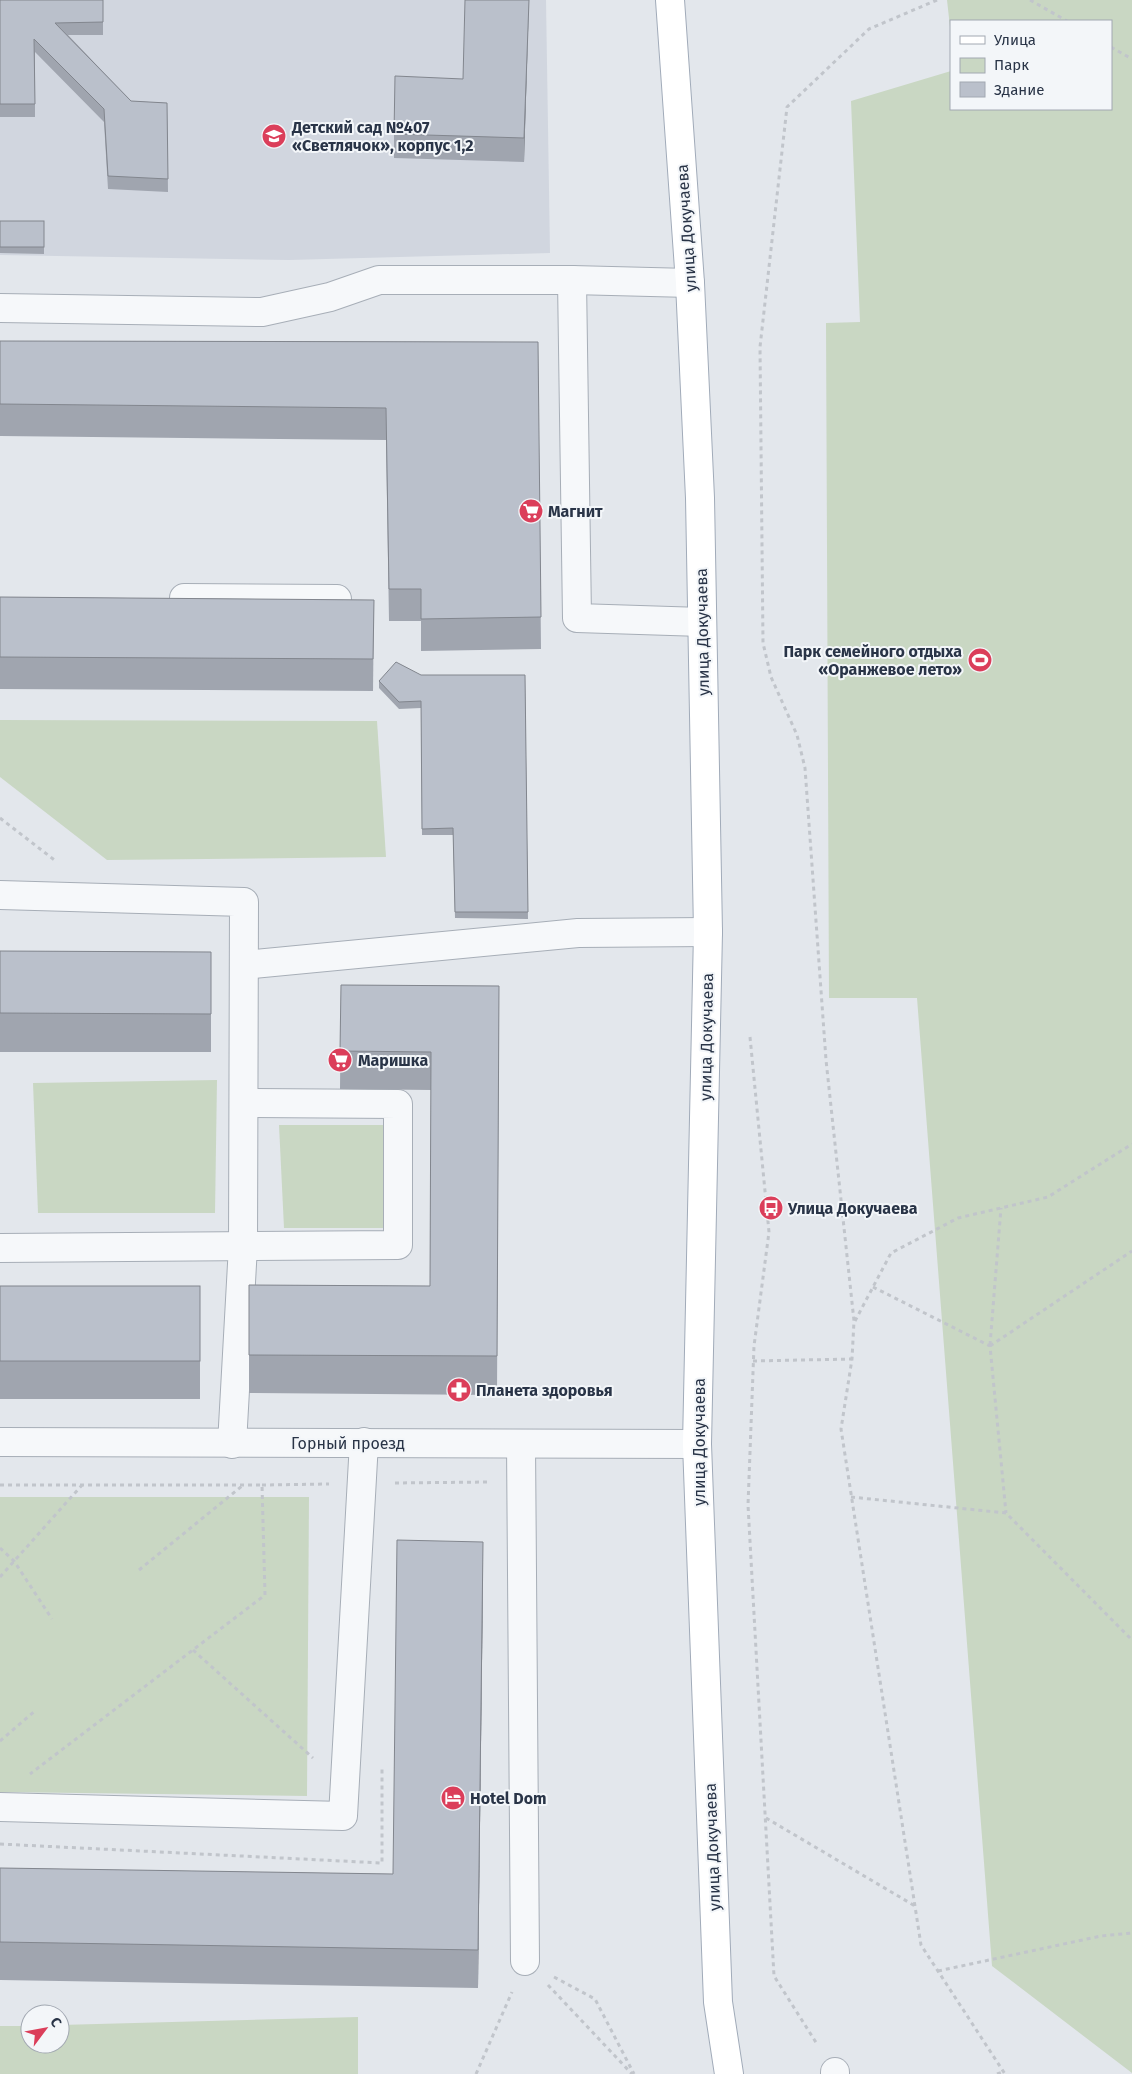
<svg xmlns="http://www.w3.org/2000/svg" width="1132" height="2074" viewBox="0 0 1132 2074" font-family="'Fira Sans',sans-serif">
<rect width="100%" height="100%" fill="#e3e7ec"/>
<polygon fill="#d1d6df" points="0,0 546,0 550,253 289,260 0,255"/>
<g fill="#c9d7c3">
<polygon points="947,0 1132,0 1132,2073 992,1966 917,998 829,998 826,323 860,322 851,101 951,71 951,109 1111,109 1111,21 951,21 951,36"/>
<polygon points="0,720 377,721 386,857 107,860 0,777"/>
<polygon points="217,1080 215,1213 38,1213 33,1083"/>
<polygon points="279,1125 383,1125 386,1228 284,1228"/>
<polygon points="0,1497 309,1497 307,1796 0,1792"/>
<polygon points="358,2017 358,2074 0,2074 0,2026 30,2026 30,2044 60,2044 60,2025"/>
</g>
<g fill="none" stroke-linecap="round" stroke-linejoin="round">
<defs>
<g id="minor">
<polyline points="572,280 577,618 702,622"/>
<polyline points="0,308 262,312 330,297 379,280 572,280 690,283"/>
<polyline points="184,598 337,599"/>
<polyline points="0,895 244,902 243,1246 232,1444"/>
<polyline points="244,965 578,933 708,932"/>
<polyline points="0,1248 398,1245 398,1104 244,1103"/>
<polyline points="0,1442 697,1444"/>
<polyline points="521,1444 525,1961"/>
<polyline points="0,1807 343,1816 364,1442"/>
<polyline points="835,2072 835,2074"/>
</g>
<polyline id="major" points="670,0 690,283 700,498 708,932 697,1444 718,2002 729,2074"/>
</defs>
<use href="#minor" stroke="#a7aeb7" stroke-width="30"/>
<use href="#major" stroke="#a1abb9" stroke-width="30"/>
<g stroke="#c1c5cb" stroke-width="3" stroke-dasharray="4 4" stroke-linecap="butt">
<polyline points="937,0 869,29 787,107 760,347 763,643 771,677 797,735 805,768 826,1060 854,1321 852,1359 841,1429 921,1945 1005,2074"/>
<polyline points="1030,0 1067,21"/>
<polyline points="1111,47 1132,59"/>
<polyline points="0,818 57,862"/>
<polyline points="750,1037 769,1232 754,1346 748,1505 774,1976 817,2044"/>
<polyline points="873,1287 990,1346 1006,1513"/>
<polyline points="855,1321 891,1253 958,1218 1048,1197 1132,1144"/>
<polyline points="990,1345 1001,1208"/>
<polyline points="990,1346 1132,1251"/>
<polyline points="753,1361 852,1359"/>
<polyline points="395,1483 489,1482"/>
<polyline points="0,1485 262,1485 265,1595 30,1774"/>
<polyline points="262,1485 329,1484"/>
<polyline points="851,1497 1006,1513 1132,1640"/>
<polyline points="0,1548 14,1561 52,1619"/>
<polyline points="139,1570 242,1486"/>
<polyline points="0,1577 82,1485"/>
<polyline points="193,1650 313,1758"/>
<polyline points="0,1741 36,1710"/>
<polyline points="766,1818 915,1906"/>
<polyline points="0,1844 382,1863 382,1766"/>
<polyline points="938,1971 1101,1936 1132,1933"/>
<polyline points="554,1977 595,1999 634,2074"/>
<polyline points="548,1985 632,2074"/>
<polyline points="476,2074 512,1992"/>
<polyline points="997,2074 1003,2072"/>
</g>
<use href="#minor" stroke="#f6f8fa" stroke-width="28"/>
<use href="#major" stroke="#fff" stroke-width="28"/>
</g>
<g fill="#a0a5af">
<polygon points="0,0 103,0 103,35 68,35 131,101 167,103 168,192 108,189 104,122 35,52 35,117 0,117"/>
<polygon points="529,0 524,162 394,158 394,134 463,79"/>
<polygon points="0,221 44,221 44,254 0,253"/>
<polygon points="0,341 538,342 541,649 421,651 421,621 389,621 386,440 0,436"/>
<polygon points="0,597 374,600 373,691 0,689"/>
<polygon points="421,675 525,675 528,919 455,918 453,835 422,835 421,708 399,709 379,688 379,681"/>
<polygon points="0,951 211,952 211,1052 0,1052"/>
<polygon points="341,985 499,986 497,1395 249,1393 249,1285 430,1286 431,1090 340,1089"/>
<rect x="0" y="1286" width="200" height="113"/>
<polygon points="483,1580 478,1988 0,1980 0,1868 393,1874"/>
</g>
<g fill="#82868e">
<polygon points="529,0 524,162 524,138"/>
<polygon points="483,1542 483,1580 478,1988 478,1950"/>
</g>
<g fill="#bac0cb" stroke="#82868e">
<polygon points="0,0 103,0 103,22 55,23 131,101 167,103 168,179 108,176 104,109 34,39 35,104 0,104"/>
<polygon points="465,0 529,0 524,138 394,134 395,76 463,79"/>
<rect x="0" y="221" width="44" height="26"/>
<polygon points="0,341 538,342 541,617 421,619 421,589 389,589 386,408 0,404"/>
<polygon points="0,597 374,600 373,659 0,657"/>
<polygon points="396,662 421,675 525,675 528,912 455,912 453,828 422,829 421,701 399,702 379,681"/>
<polygon points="0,951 211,952 211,1014 0,1013"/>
<polygon points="341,985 499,986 497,1356 249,1355 249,1285 430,1286 431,1052 340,1051"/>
<rect x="0" y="1286" width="200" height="75"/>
<polygon points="397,1540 483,1542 478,1950 0,1942 0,1868 393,1874"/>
</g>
<defs>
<symbol id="school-disc" viewBox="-11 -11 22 22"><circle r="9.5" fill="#db3e5a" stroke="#f3f6f9"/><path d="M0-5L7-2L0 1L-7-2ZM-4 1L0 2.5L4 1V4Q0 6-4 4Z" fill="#fff"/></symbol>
<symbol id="supermarket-disc" viewBox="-11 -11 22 22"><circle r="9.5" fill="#db3e5a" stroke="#f3f6f9"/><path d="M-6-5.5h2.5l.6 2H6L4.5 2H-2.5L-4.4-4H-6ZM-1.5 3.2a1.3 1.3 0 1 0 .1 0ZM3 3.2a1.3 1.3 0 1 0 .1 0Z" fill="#fff"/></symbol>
<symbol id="stadium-disc" viewBox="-11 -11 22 22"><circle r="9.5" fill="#db3e5a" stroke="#f3f6f9"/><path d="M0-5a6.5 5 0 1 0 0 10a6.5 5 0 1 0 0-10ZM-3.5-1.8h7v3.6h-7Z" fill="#fff"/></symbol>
<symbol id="bus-disc" viewBox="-11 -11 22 22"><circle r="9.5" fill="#db3e5a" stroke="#f3f6f9"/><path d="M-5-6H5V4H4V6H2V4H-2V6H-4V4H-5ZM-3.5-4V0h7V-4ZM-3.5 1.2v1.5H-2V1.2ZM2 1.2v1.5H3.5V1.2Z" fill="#fff"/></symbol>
<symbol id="pharmacy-disc" viewBox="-11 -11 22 22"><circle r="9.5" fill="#db3e5a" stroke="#f3f6f9"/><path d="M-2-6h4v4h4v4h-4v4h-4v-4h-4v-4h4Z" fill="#fff"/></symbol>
<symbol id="hotel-disc" viewBox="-11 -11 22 22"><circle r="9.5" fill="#db3e5a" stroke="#f3f6f9"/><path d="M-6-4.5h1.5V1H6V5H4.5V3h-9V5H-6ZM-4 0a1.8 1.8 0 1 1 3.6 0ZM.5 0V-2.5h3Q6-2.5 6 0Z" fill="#fff"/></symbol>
</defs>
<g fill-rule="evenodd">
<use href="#school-disc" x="260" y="122" width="28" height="28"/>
<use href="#supermarket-disc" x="517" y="497" width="28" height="28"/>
<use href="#stadium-disc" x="966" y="646" width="28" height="28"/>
<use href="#supermarket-disc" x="326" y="1046" width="28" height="28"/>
<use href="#bus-disc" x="757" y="1194" width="28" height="28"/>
<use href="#pharmacy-disc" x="445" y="1376" width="28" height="28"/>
<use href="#hotel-disc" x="439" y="1784" width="28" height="28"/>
</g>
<g text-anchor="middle" stroke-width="4" stroke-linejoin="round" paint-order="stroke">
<g font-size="16" font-weight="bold" fill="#293447" stroke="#f3f6f9" text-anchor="start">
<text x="292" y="133">Детский сад №407<tspan x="292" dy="18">«Светлячок», корпус 1,2</tspan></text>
<text x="548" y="517">Магнит</text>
<text x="962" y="657" text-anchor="end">Парк семейного отдыха<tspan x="962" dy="18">«Оранжевое лето»</tspan></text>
<text x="358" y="1066">Маришка</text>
<text x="788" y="1214">Улица Докучаева</text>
<text x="476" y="1396">Планета здоровья</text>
<text x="470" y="1804">Hotel Dom</text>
</g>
<g font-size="16" fill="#293447" stroke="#f3f6f9">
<text transform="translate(686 228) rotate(-94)" y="6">улица Докучаева</text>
<text transform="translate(702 632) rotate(-91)" y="6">улица Докучаева</text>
<text transform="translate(706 1037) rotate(-89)" y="6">улица Докучаева</text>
<text transform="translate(699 1442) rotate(-90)" y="6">улица Докучаева</text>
<text x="348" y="1449">Горный проезд</text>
<text transform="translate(712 1847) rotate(-92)" y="6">улица Докучаева</text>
</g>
</g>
<rect x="950" y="20" width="162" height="90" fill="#f3f6f9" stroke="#a2a8b2"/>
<rect x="960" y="36" width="25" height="8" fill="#ffffff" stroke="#a2a8b2"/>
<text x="994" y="45" font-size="15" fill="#293447">Улица</text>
<rect x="960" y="58" width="25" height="15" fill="#c9d7c3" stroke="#a2a8b2"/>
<text x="994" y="70" font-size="15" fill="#293447">Парк</text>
<rect x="960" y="82" width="25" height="15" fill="#bac0cb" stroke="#a2a8b2"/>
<text x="994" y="95" font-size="15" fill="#293447">Здание</text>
<g transform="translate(45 2029) rotate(58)"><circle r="24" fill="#f3f6f9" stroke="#a2a8b2"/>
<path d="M0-4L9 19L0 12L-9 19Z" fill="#db3e5a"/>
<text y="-8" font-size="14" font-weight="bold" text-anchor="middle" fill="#293447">С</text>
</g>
</svg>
